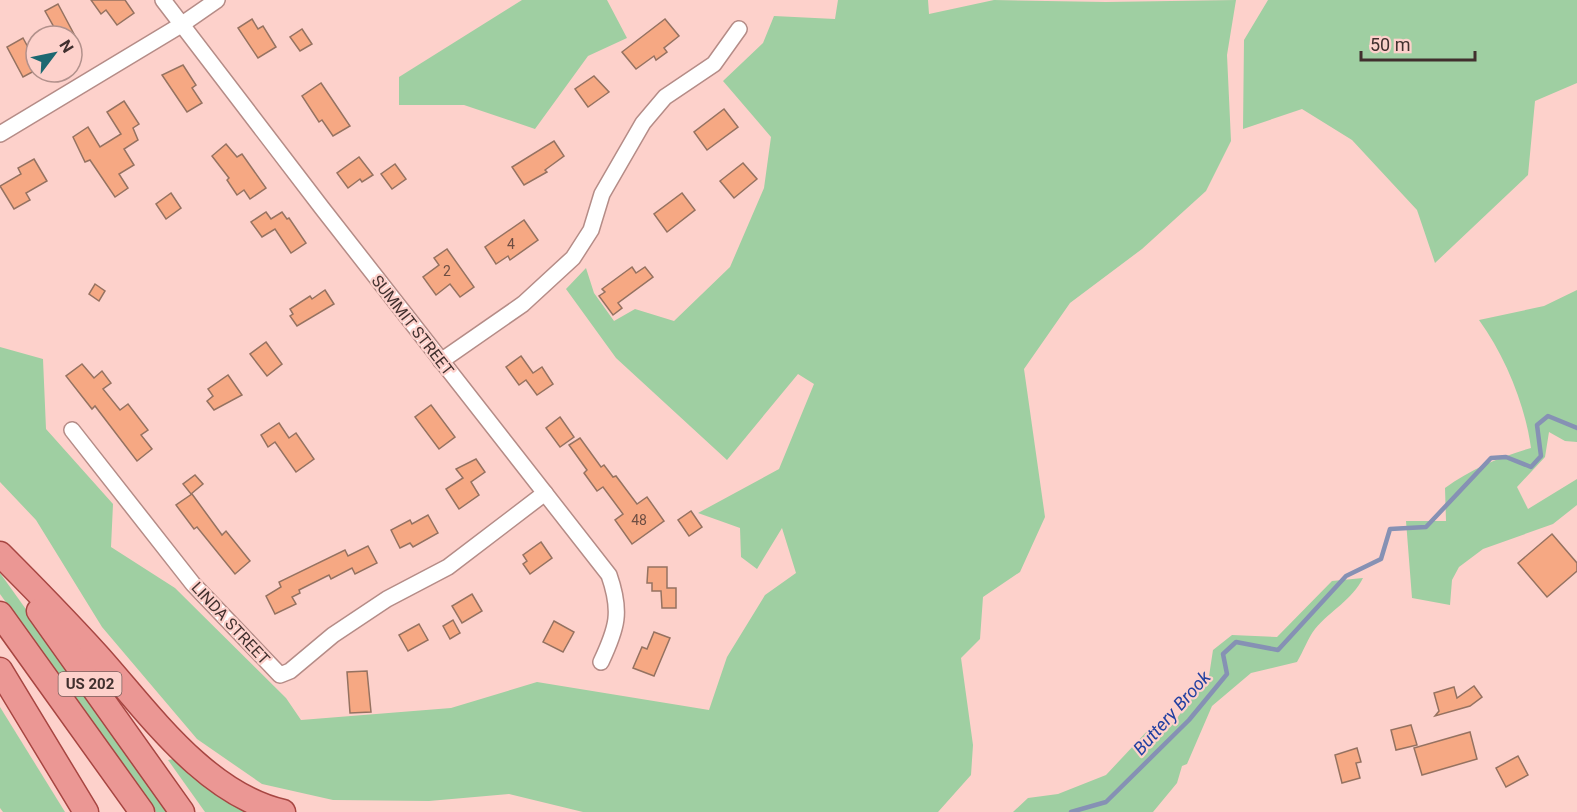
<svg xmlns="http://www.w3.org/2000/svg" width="1577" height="812" viewBox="0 0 1577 812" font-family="Roboto,sans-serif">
<rect width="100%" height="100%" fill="#fdd1cb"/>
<g fill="#9fcfa2">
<polygon points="522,0 607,0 627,38 588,56 535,129 464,105 399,105 399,77"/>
<polygon points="838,0 928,0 929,14 994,0 1106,2 1236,0 1227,55 1231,141 1206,191 1142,249 1070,303 1024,369 1045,517 1020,572 983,597 980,639 961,658 973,745 971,775 938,812 583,812 509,794 429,801 333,800 262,784 197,739 102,627 36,520 0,482 0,347 43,359 46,429 113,504 111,547 175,588 286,698 301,720 451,708 537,682 709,710 727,657 765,595 796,573 782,528 757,569 741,557 740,528 698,513 779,469 814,384 798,374 727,460 616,358 566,289 586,268 594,293 614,321 635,309 674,321 730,267 764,188 771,137 723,81 763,43 774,16 835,19"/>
<polygon points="1268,0 1577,0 1577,83 1535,101 1528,175 1435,263 1417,210 1352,140 1302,109 1243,129 1244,40"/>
<path d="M1577 290V442L1565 441 1549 432 1545 457 1517 487 1528 509 1577 479V505L1553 524 1483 549 1459 567 1452 580 1450 605 1412 598 1406 521H1446L1445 488C1471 469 1500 457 1531 448 1525 404 1505 356 1479 320L1544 306Z"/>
<polygon points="0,573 171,812 156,812 0,594"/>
<path d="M1363 578C1352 600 1331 610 1315 629 1308 638 1303 652 1297 662L1251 673 1212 706 1187 764 1182 766 1177 783 1153 812H1013L1028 798 1058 794 1106 775 1151 727 1174 722 1209 676 1213 650 1232 635 1277 637 1332 581Z"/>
<polygon points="0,707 65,812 3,812 0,808"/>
<polygon points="178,758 262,812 205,812 168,760"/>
</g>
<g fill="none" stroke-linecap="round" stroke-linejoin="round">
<polyline stroke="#8691b4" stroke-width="4.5" points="1071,812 1106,802 1189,720 1227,674 1223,654 1236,642 1278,650 1346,576 1381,559 1390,529 1426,527 1491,458 1506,457 1531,467 1541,456 1537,425 1548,416 1577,428"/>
</g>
<g fill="#f6a883" stroke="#957261" stroke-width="1.5">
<polygon points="91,0 125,0 134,13 117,25 106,10 101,14"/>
<polygon points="58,4 75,36 59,36 45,11"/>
<polygon points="252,19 258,29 263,26 276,47 258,58 238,28"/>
<polygon points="665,19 679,36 664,48 667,52 656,60 654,56 636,69 622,52"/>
<polygon points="302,29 312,44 300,51 290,37"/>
<polygon points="23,38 36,62 36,70 23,77 7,47"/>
<polygon points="183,65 196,85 192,88 202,103 187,112 162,75"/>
<polygon points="594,76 609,92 588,107 575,89"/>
<polygon points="321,83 350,126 333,136 322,120 319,122 302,96"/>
<polygon points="124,101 139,124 133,128 138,140 124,149 134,165 119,174 128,188 115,197 90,160 85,162 73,137 88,127 100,147 121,134 107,112"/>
<polygon points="724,109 738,127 707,150 694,132"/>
<polygon points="554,141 564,156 545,170 547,172 524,185 512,167"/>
<polygon points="226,144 237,157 242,154 266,188 250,199 244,190 237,195 227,180 229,178 212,156"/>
<polygon points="359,157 373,175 362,182 360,179 348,188 337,173"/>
<polygon points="34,159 47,181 26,193 30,200 14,209 0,186 21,174 18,168"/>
<polygon points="743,163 757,179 734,198 720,181"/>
<polygon points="395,164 406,179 392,189 381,174"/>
<polygon points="171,193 181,208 166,219 156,204"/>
<polygon points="682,193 695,210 667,232 654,214"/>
<polygon points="266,212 271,219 282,212 287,219 289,218 306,243 291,253 275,229 262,237 251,222"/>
<polygon points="524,220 538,240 510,260 508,256 496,264 485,247"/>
<polygon points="447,249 474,287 460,297 450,284 436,295 423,277 439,265 434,258"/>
<polygon points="632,267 636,273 645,267 653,277 618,303 622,308 613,315 599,296 605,292 602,289"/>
<polygon points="95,284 105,291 99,301 89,294"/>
<polygon points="325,290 334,304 297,326 290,316 293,314 290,309 310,296 312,299"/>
<polygon points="266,342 282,364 267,376 250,354"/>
<polygon points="521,356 533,373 542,367 553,384 537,395 526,380 519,385 506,367"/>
<polygon points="82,364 94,378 102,371 111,383 103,389 120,410 128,404 148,430 141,435 152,449 137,461 95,406 92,409 66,376"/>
<polygon points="228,375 242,395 214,410 207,401 213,396 208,389"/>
<polygon points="431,405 455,437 439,449 415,417"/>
<polygon points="560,417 574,437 560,447 546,428"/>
<polygon points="279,423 289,438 296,433 314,459 296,472 275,442 268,447 261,435"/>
<polygon points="580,438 601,467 604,465 613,477 616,476 637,504 647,497 664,521 632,544 615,520 623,514 603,487 597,491 584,473 587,470 569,445"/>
<polygon points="476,459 485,472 471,482 479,495 459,509 446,489 463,478 456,469"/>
<polygon points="195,475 203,484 191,494 183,484"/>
<polygon points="192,494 222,535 226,531 250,561 235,574 197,527 194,529 176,505"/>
<polygon points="691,511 702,527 689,536 678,520"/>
<polygon points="428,515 438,533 413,547 410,543 400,548 391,530 410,520 412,524"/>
<polygon points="1552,534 1577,563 1577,571 1547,597 1518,563"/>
<polygon points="541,542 552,558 530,574 523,564 527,561 523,555"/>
<polygon points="368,546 377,563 355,574 352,568 331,579 329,575 299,590 300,593 292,597 296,604 275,614 266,596 281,587 279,582 345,550 348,556"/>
<polygon points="648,567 667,567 667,588 676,588 676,608 662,608 661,591 652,591 652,583 647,583"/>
<polygon points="472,594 482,611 462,623 452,606"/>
<polygon points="453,620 460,633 450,639 443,626"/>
<polygon points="554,621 574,632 563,652 543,642"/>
<polygon points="419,624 428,640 408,651 399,635"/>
<polygon points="654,632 670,638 654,676 633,668 642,647 647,649"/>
<polygon points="367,671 371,712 350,713 347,672"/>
<polygon points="1474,686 1482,697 1470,706 1435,716 1439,711 1434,693 1454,687 1457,698"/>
<polygon points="1411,725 1417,745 1396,750 1391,730"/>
<polygon points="1470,732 1477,759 1422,775 1414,748"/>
<polygon points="1357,748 1361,762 1356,763 1360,778 1342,783 1335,755"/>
<polygon points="1518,756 1528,775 1506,787 1496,768"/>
</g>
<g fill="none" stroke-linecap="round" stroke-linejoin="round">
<defs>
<g id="minor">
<path d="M163 0 322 208 609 575C622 612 617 628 601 662"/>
<polyline points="0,134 181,25 217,0"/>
<polyline points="441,361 523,304 573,258 591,230 602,194 643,123 665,97 714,64 739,29"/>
<polyline points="72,430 193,584 280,675 290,671 333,635 387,599 448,567 545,493"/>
</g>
<g id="primary">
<path d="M0 554C33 587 66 621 98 656 148 712 205 794 283 812"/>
<polyline points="39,611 182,812"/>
<polyline points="0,614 142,812"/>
<polyline points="0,670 86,812"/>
</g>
</defs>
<use href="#minor" stroke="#b58c87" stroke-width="18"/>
<use href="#primary" stroke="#a74642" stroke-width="27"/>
<use href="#minor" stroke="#fff" stroke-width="15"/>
<use href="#primary" stroke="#eb9794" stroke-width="24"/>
</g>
<g text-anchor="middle" stroke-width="4.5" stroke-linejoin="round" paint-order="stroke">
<g font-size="14" fill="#6e4e43">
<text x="511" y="249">4</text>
<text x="447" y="276">2</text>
<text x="639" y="525">48</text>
</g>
<rect fill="#fdd1cb" stroke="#79605d" stroke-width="1.5" x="58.5" y="672" width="63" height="24" rx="4.5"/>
<g font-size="15" font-weight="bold" fill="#41302e">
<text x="90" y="689">US 202</text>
</g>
<g font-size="16" fill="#41302e" stroke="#fdd1cb">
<text transform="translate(413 325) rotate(52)" y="6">SUMMIT STREET</text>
<text transform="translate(231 623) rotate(47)" y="6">LINDA STREET</text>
</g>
<g font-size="18" font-style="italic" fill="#2240a1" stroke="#fdd1cb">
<text transform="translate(1172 713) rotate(-48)" y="6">Buttery Brook</text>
</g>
</g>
<g transform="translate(54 54) rotate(58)"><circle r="28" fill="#fdd1cb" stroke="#b2918c" stroke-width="1.5"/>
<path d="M0-4.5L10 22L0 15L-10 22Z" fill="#1c6871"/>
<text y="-9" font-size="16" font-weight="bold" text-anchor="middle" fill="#41302e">N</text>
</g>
<path d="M1361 51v9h114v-9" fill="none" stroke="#41302e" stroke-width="3"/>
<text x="1370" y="51" font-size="18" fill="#41302e" stroke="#fdd1cb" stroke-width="4.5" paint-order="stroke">50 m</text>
</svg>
